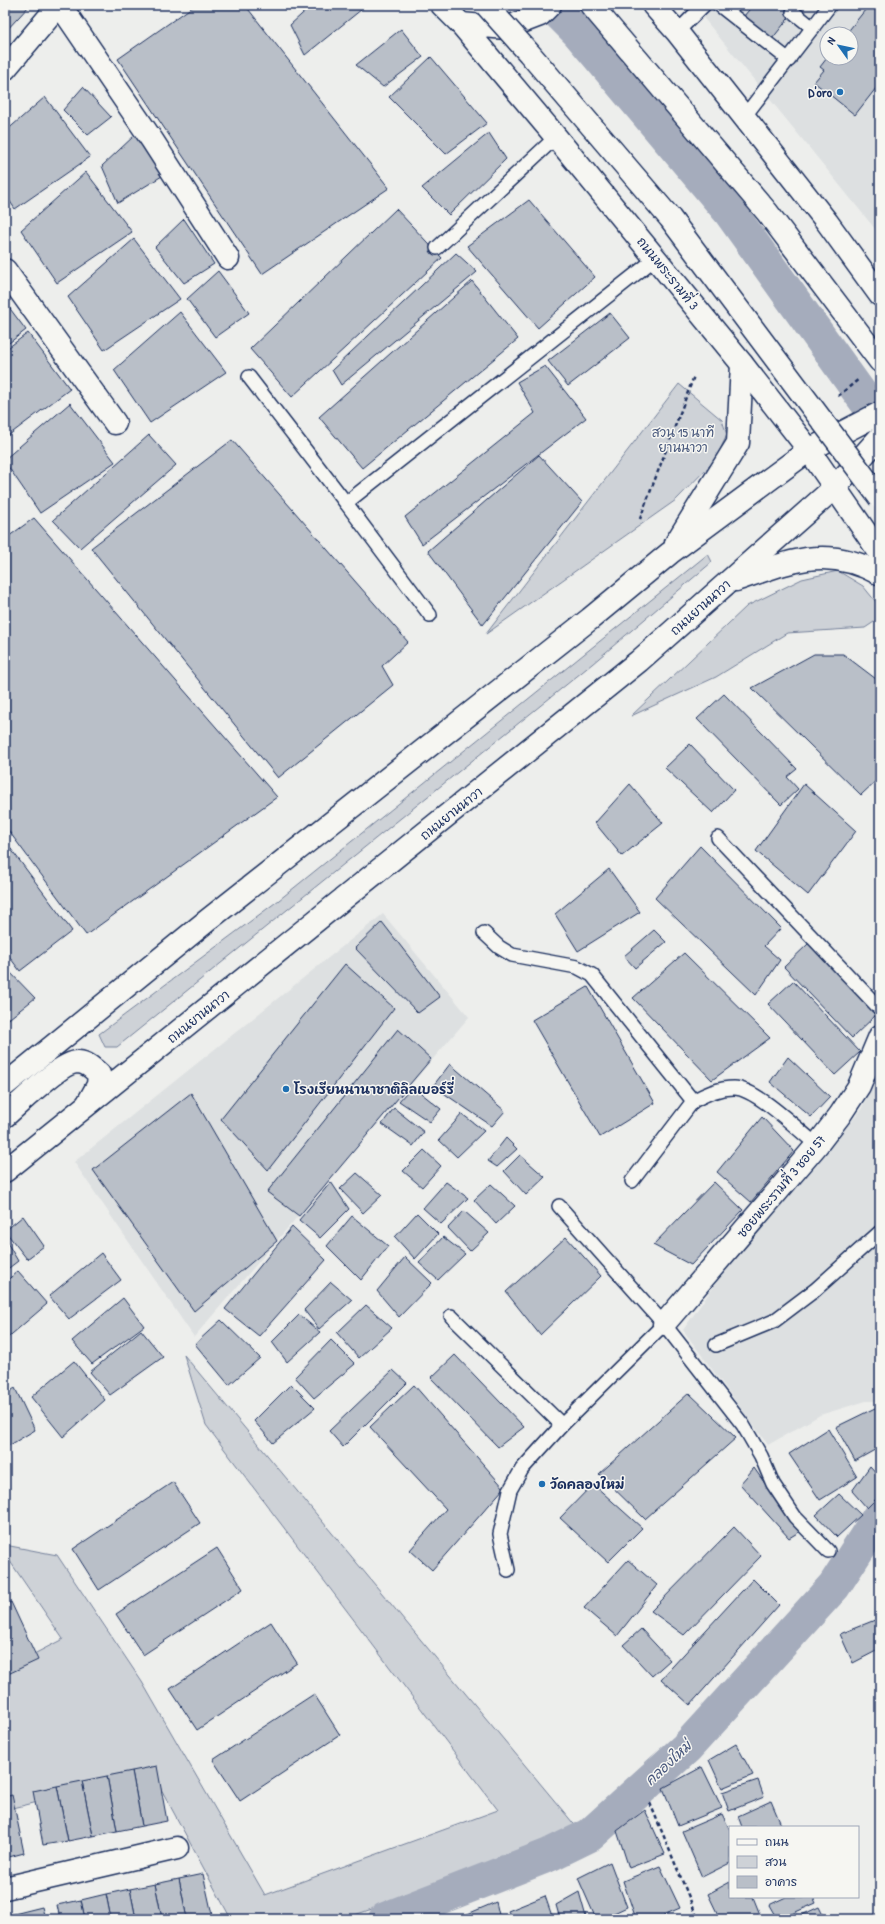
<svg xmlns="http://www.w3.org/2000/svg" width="885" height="1924" viewBox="0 0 885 1924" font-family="'Patrick Hand','Playpen Sans Thai',sans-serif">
<rect width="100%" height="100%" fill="#edeeec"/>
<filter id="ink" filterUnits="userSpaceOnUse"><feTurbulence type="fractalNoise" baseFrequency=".025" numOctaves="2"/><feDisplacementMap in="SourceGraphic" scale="8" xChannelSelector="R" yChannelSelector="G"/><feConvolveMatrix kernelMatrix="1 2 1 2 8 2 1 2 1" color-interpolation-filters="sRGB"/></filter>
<g filter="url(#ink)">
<g fill="#dde0e1" fill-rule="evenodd">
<path d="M693 5H880V235L829 172ZM827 34H851V58H827Z"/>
<polygon points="383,914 469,1017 194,1337 74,1162"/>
<polygon points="880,1066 880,1401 866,1401 820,1415 768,1445 683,1330 719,1279 861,1110"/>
</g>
<g fill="#ced2d7" stroke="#74809a">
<polygon points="679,384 722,420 727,435 715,460 676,500 486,634"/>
<polygon points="708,554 712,562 592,664 117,1047 105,1047 99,1034 279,900"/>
<polygon points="838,571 863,586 880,607 880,618 865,628 787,633 716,677 631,716 747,606 802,579"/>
<polygon points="184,1355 578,1829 546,1849 343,1919 231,1919 153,1774 5,1810 5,1669 63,1639 5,1554 5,1545 57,1555 142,1682 265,1895 498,1810 206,1425"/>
</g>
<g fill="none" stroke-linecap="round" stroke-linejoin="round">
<g stroke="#a5acbc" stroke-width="34">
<polyline points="551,5 578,32 730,212 880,421"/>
<polyline points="385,1919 549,1855 590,1835 686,1748 834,1586 880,1515"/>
</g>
</g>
<g fill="#b9bfc8" stroke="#1b2f5e">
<polygon points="5,5 30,5 5,32"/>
<polygon points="195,5 245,5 389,188 262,274 118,59"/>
<polygon points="312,5 367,5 305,55 290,25"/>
<polygon points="753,5 799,5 772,39 744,16"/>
<polygon points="869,5 875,5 880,8 880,83 855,115 814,82 824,70 820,67 827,58 851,58 851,34 846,34"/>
<polygon points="401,29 423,57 383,87 356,65"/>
<polygon points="431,57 487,123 446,154 389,97"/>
<polygon points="83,87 111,117 88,135 63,110"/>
<polygon points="45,97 90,157 15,209 5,194 5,132"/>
<polygon points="489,133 506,159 449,215 422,188"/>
<polygon points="135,135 162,176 118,203 102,166"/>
<polygon points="86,172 132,232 57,283 21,230"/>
<polygon points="529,200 595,277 538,328 467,246"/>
<polygon points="396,209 442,258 292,397 250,349"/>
<polygon points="184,219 214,264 184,283 155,247"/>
<polygon points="134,239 180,299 104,350 68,297"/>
<polygon points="456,253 477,272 341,385 332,370"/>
<polygon points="218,271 249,313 215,337 187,299"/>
<polygon points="472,281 518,339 362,468 319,417"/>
<polygon points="5,302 26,330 5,346"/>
<polygon points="180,312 226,372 150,423 114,370"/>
<polygon points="610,313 630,338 568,386 548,361"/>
<polygon points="28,333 70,389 5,438 5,350"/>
<polygon points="545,366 586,418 422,544 405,517 535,413 517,382"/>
<polygon points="70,403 115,462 40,513 5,462 5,459"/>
<polygon points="149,435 176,465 80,548 53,520"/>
<polygon points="232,440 408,642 382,666 393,685 278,778 91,548"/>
<polygon points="539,455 582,502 483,625 428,551"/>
<polygon points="34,518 277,797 86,935 5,826 5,539"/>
<polygon points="814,654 843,654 880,682 880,777 861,795 752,688"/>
<polygon points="724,694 797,769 787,777 798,789 781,805 697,719"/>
<polygon points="690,744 734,790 713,813 665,768"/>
<polygon points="630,784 663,823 622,856 595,823"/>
<polygon points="804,784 856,831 808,895 756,851"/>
<polygon points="5,841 72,931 20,971 5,951"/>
<polygon points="700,846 781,928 764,946 780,960 756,995 655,898"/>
<polygon points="609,869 640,912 578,951 555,914"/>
<polygon points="382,922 440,997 418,1013 355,948"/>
<polygon points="654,930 666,942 635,968 624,956"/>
<polygon points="809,943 877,1014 852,1038 784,967"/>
<polygon points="684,953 770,1038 712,1080 633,998"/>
<polygon points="345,964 394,1008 268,1170 221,1119"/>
<polygon points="6,968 35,998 5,1022 5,969"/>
<polygon points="793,981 860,1052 835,1075 768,1004"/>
<polygon points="588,987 655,1103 600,1137 532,1020"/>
<polygon points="398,1029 431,1059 299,1216 267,1192"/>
<polygon points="788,1057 830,1097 811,1117 770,1082"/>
<polygon points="450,1064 505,1111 492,1126 433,1086"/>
<polygon points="412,1086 441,1109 430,1122 399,1101"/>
<polygon points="191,1093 277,1241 194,1311 93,1170"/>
<polygon points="394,1108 424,1132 413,1146 382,1124"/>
<polygon points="462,1114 484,1131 457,1157 439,1140"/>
<polygon points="762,1117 794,1151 751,1202 717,1172"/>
<polygon points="506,1138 517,1149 497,1167 488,1161"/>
<polygon points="424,1150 441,1166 422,1187 403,1171"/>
<polygon points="520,1155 545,1177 526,1195 504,1171"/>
<polygon points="357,1173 382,1195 363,1213 340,1189"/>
<polygon points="331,1182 349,1209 320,1238 299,1220"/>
<polygon points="446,1182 468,1198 441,1224 423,1208"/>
<polygon points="714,1182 743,1210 691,1265 653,1245"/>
<polygon points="491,1184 515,1206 496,1224 474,1200"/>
<polygon points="464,1211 489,1233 470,1251 448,1228"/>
<polygon points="417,1213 438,1234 415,1259 395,1237"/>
<polygon points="23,1216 44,1246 27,1259 5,1231"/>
<polygon points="352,1216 388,1246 361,1280 327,1246"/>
<polygon points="292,1227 326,1260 259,1336 225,1309"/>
<polygon points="443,1237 465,1254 438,1280 419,1263"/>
<polygon points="566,1237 601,1276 540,1335 506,1292"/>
<polygon points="5,1239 18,1261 5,1271"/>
<polygon points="101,1253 121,1280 69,1319 49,1296"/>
<polygon points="405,1257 432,1283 399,1317 377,1291"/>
<polygon points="18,1271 47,1304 5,1340 5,1282"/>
<polygon points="331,1282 352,1300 319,1329 304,1310"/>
<polygon points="123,1298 144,1326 92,1364 72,1341"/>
<polygon points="366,1305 392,1328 359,1358 337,1333"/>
<polygon points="299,1315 320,1332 287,1362 272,1342"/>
<polygon points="221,1320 260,1358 229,1385 195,1344"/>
<polygon points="141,1330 163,1357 110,1395 90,1372"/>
<polygon points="331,1340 355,1364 314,1398 295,1377"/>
<polygon points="455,1355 524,1427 498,1447 431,1378"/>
<polygon points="74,1361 105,1400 63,1437 31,1397"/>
<polygon points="393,1370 407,1383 343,1447 329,1431"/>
<polygon points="291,1384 315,1408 273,1443 254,1421"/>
<polygon points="414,1385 504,1488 432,1570 410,1550 446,1509 370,1427"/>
<polygon points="15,1388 35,1430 5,1448 5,1395"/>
<polygon points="689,1393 736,1438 645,1519 599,1474"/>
<polygon points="877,1407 880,1414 880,1447 855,1461 836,1427"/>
<polygon points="828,1429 857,1477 820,1500 789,1454"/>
<polygon points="870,1466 880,1477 880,1495 867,1508 852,1491"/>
<polygon points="754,1468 799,1532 789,1538 740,1484"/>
<polygon points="173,1482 200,1523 99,1590 73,1549"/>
<polygon points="593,1484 642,1528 608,1562 560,1518"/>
<polygon points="839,1494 861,1515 837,1537 816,1515"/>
<polygon points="734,1527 761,1556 684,1635 651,1611"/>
<polygon points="217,1548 243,1589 143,1655 116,1614"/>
<polygon points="628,1560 657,1585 617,1636 584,1608"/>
<polygon points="753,1579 779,1605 690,1705 661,1679"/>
<polygon points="11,1602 38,1660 8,1674 5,1668 5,1605"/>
<polygon points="875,1620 880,1630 880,1649 853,1663 840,1634"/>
<polygon points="271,1622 297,1663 197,1730 170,1689"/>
<polygon points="641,1629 670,1660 652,1676 623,1645"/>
<polygon points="314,1694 340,1735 240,1801 213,1760"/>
<polygon points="736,1744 753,1775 722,1788 709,1760"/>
<polygon points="157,1766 167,1821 142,1826 132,1771"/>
<polygon points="702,1767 722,1808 678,1826 663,1788"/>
<polygon points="132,1771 142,1826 117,1831 107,1776"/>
<polygon points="107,1776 117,1831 93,1836 82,1781"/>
<polygon points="758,1780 764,1797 729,1811 722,1792"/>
<polygon points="82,1781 93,1836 68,1841 57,1786"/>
<polygon points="57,1786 68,1841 43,1845 33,1791"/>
<polygon points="12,1795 24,1853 5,1858 5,1797"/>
<polygon points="771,1801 782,1827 742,1827 738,1816"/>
<polygon points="645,1810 665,1854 629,1868 617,1831"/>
<polygon points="722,1814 730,1830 730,1863 702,1877 682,1831"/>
<polygon points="610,1862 627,1907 601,1919 596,1919 578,1878"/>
<polygon points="660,1866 680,1908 654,1919 636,1919 623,1881"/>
<polygon points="203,1874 213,1919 187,1919 179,1879"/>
<polygon points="179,1879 187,1919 162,1919 155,1884"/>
<polygon points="730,1882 730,1897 753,1897 761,1917 756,1919 720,1919 708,1894"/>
<polygon points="155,1884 162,1919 136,1919 130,1889"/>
<polygon points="130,1889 136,1919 111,1919 106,1894"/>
<polygon points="579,1892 586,1917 584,1919 560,1919 556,1905"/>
<polygon points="106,1894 111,1919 85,1919 81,1900"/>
<polygon points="545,1896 553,1919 512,1919 508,1911"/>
<polygon points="786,1897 813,1897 816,1903 780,1919 777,1919 769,1905"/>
<polygon points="81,1900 85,1919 60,1919 57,1905"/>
<polygon points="496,1902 500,1919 458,1919 458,1918"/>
<polygon points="42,1907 45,1919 20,1919 18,1913"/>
<polygon points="819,1907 825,1919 793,1919"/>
<polygon points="18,1913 20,1919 5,1919 5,1916"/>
</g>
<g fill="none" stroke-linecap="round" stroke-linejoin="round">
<defs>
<g id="lane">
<polyline points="719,5 789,60"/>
<polyline points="793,12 813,28"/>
<polyline points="677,32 704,5"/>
<polyline points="744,117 830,5"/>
<polyline points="437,248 556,137"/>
<polyline points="249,377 346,503"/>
<polyline points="430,615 346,503 656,258"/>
<polyline points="718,838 880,1009"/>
<path d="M484 933 499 947 512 955 577 967 592 975 693 1101C706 1094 718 1088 734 1088 756 1088 799 1131 817 1145"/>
<polyline points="632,1181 693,1101"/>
<polyline points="559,1206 664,1324 743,1425 761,1456 773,1484 795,1517 828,1551"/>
<polyline points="451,1316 562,1425"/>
<polyline points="716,1345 774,1321 815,1290 880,1232"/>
<polyline points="508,1570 500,1534 510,1490 522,1469 562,1425 664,1324"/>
</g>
<g id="street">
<polyline points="60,5 152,140 228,258"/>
<polyline points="5,69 59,5"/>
<polyline points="5,270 115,423"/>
<polyline points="664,1324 817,1145 840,1115 859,1086 880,1036"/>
<polyline points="5,1888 177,1848"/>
</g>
<g id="secondary">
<polyline points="676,543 738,443 742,364"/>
<path d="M736 580C789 562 826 544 880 574"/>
<polyline points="5,1085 208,920 590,619 670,553 809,450 880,413"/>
<path d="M5 1116C19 1104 62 1061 78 1062 88 1063 92 1068 99 1074L98 1085 88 1103"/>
<polyline points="5,1171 639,661 834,488 880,437"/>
</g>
<g id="primary">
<polyline points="442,5 461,24 556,137 742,364 809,450 880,553"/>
<polyline points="591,5 767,212 880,361"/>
<polyline points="653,5 677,32 827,222 880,295"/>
<polyline points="461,24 506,28 540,15 550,5"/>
</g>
</defs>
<use href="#lane" stroke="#1b2f5e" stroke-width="16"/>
<use href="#street" stroke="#1b2f5e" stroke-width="25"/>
<use href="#secondary" stroke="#1b2f5e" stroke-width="25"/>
<use href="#primary" stroke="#1b2f5e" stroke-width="25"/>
<g stroke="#1b2f5e" stroke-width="2.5" stroke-dasharray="4 3" stroke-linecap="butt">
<polyline points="838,396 859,379"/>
<polyline points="640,519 694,376"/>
<polyline points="650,1803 698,1919"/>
</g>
<use href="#lane" stroke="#f6f6f2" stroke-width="13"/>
<use href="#street" stroke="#f6f6f2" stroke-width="22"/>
<use href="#secondary" stroke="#f6f6f2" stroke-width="22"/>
<use href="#primary" stroke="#f6f6f2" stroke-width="22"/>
<defs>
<polyline id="primary-bridge" points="486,5 529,53 670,218 880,498"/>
</defs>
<use href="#primary-bridge" stroke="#1b2f5e" stroke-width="25" stroke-linecap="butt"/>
<use href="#primary-bridge" stroke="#f6f6f2" stroke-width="22"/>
</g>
</g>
<g fill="#1f6fb2" stroke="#f6f6f2" stroke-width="1.5">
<circle cx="840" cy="92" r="4"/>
<circle cx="286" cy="1089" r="4"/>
<circle cx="542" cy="1484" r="4"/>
</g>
<g text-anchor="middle" stroke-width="3" stroke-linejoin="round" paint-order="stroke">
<g font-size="13" font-weight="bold" fill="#1b2f5e" stroke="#f6f6f2" text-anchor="start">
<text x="832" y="97" text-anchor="end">D'oro</text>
<text x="294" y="1094">โรงเรียนนานาชาติลิลเบอร์รี่</text>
<text x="550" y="1489">วัดคลองใหม่</text>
</g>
<g font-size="13" fill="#1b2f5e" stroke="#f6f6f2">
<text transform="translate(668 273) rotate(51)" y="5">ถนนพระรามที่ 3</text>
<text transform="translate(700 607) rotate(-42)" y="5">ถนนยานนาวา</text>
<text transform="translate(451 813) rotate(-39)" y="5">ถนนยานนาวา</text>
<text transform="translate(198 1016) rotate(-39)" y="5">ถนนยานนาวา</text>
<text transform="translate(781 1186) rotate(-50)" y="5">ซอยพระรามที่ 3 ซอย 57</text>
</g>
<g font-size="13" fill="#48587c" stroke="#f6f6f2">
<text x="683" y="437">สวน 15 นาที<tspan x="683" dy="15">ยานนาวา</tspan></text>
</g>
<g font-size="14" font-style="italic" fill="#44547a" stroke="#f6f6f2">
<text transform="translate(668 1763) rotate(-43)" y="5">คลองใหม่</text>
</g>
</g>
<rect width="885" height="1924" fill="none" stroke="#f6f6f2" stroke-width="20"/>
<rect x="10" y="10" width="865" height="1904" fill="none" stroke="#1b2f5e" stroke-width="1.5" filter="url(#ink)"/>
<rect x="729" y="1826" width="130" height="72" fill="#f6f6f2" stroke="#9ea6b7"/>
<rect x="737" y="1839" width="20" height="6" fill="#f6f6f2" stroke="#9ea6b7"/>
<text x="765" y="1846" font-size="12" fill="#1b2f5e">ถนน</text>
<rect x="737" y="1856" width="20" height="12" fill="#ced2d7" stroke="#9ea6b7"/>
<text x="765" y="1866" font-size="12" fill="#1b2f5e">สวน</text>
<rect x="737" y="1876" width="20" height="12" fill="#b9bfc8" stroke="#9ea6b7"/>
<text x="765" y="1886" font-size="12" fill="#1b2f5e">อาคาร</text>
<g transform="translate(839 46) rotate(303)"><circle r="19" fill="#f6f6f2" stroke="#9ea6b7"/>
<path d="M0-3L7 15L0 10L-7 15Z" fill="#1f6fb2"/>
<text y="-6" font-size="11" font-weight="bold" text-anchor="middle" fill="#1b2f5e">N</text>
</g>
</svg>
